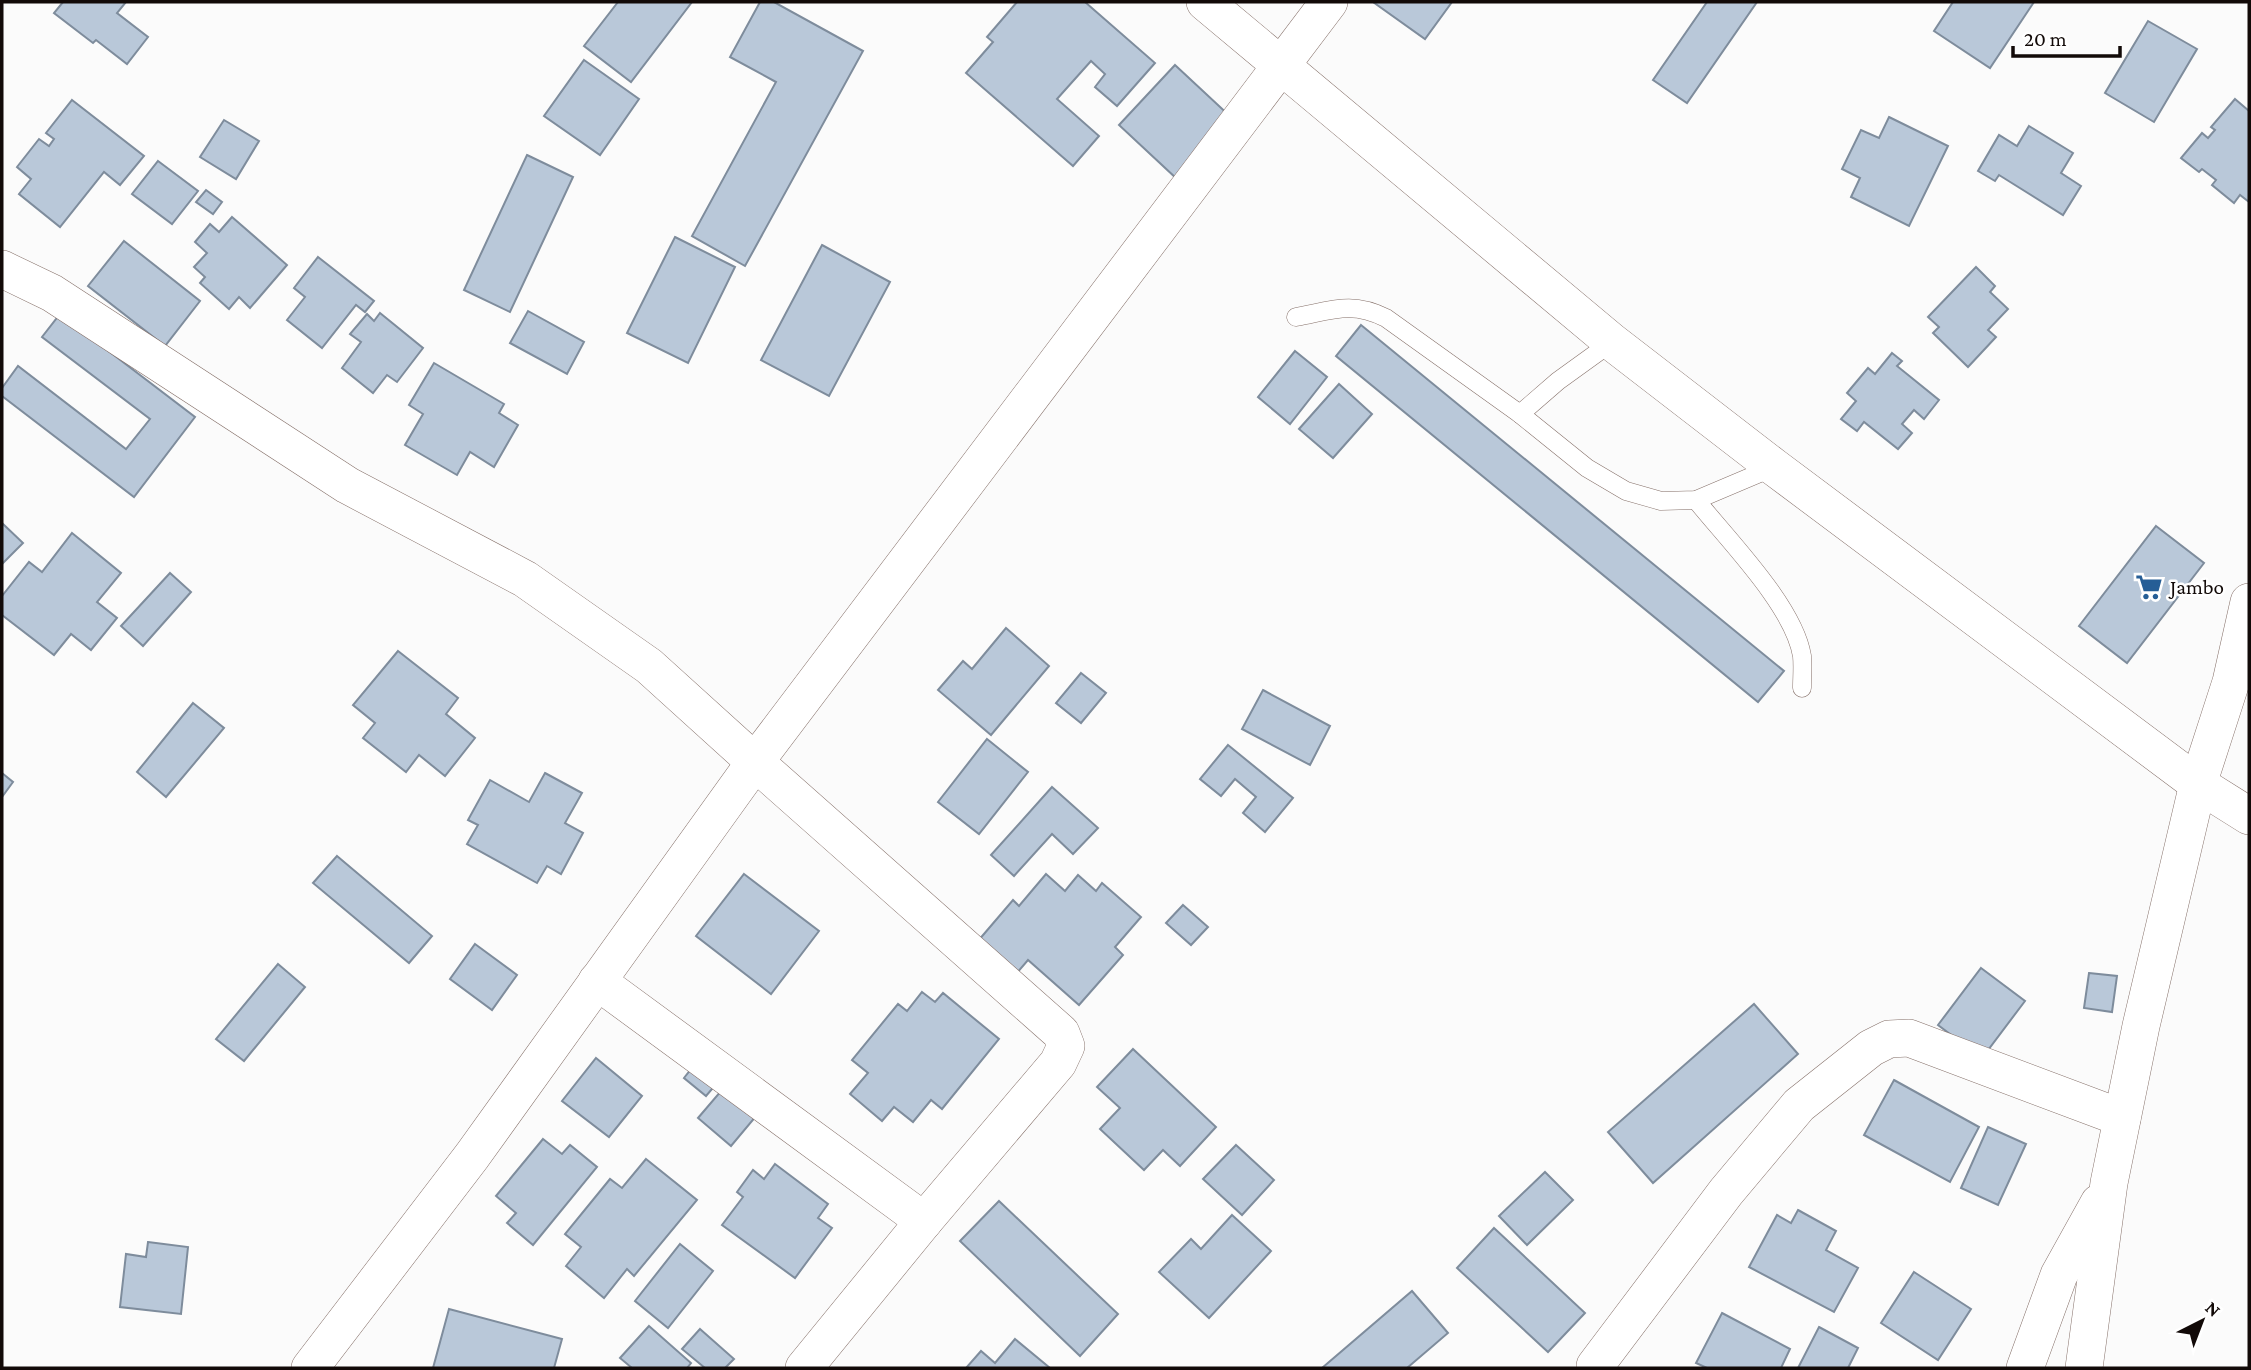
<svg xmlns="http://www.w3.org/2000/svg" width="2251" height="1370" viewBox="0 0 2251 1370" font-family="'Crimson Pro',serif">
<rect width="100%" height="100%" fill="#fbfbfb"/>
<g fill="#b9c8d9" stroke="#7e8c9c" stroke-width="2">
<polygon points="63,2 126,2 117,13 148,37 127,64 96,40 93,43 54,13"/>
<polygon points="618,2 692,2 631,82 584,46"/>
<polygon points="760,2 774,2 863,51 745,266 692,236 776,82 730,57"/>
<polygon points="1017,2 1085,2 1155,63 1117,106 1095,87 1105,74 1091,61 1057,99 1099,136 1073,166 966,73 993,42 987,37"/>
<polygon points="1373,2 1452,2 1425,39"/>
<polygon points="1707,2 1757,2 1687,103 1653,80"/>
<polygon points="1953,2 2034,2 1990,68 1934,31"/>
<polygon points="2148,21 2197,49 2154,122 2105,93"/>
<polygon points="584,60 639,99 600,155 544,116"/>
<polygon points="1175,65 1233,119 1177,179 1119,125"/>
<polygon points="2235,99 2249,111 2249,202 2240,195 2234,203 2212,185 2216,180 2202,169 2199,172 2181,158 2202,133 2208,138 2215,130 2211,127"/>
<polygon points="72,100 144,156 120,185 104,172 60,227 19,194 31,179 17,167 39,139 49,146 54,139 46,133"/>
<polygon points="1889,117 1948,146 1909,226 1851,197 1860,178 1842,169 1861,130 1879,138"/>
<polygon points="224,120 259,141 236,179 200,157"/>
<polygon points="2029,126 2073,153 2061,173 2081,186 2063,215 1999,175 1995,181 1978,171 1999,135 2017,146"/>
<polygon points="527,155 573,177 510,312 464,290"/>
<polygon points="158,161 198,191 172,224 132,194"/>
<polygon points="206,190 222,202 213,214 196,202"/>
<polygon points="232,217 287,265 250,308 239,297 229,309 200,283 205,277 194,267 207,253 195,242 210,224 219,232"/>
<polygon points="675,237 735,267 688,363 627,333"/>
<polygon points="124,241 200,301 165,346 88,286"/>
<polygon points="822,245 890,282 829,396 761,360"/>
<polygon points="318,257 374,301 365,312 356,305 322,348 287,320 305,297 294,288"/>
<polygon points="1976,267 1995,286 1990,292 2008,309 1988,330 1996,337 1968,367 1933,333 1939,327 1928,317"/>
<polygon points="528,311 584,342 567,374 510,343"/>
<polygon points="380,313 423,348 397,382 387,375 373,393 342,368 361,342 350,334 367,314 374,321"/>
<polygon points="60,314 195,417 134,497 2,396 2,388 18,366 126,449 150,419 42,337"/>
<polygon points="1361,325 1784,671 1758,702 1336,356"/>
<polygon points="1295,351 1327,377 1290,424 1258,397"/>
<polygon points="1892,353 1902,361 1897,366 1939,400 1924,419 1914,410 1902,424 1912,433 1898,449 1864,422 1857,431 1841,419 1856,401 1847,393 1868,368 1875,374"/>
<polygon points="434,363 504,404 499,413 518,425 494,467 470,452 457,475 405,445 423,414 409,405"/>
<polygon points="1339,384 1372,414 1333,458 1299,429"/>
<polygon points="2,523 23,543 2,564"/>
<polygon points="2156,526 2204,563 2127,663 2079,626"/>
<polygon points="72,533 121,573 97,602 117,618 91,650 71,634 54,655 2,615 2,596 29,562 42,572"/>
<polygon points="170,573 191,592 143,646 121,626"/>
<polygon points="1006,628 1049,666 991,735 938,690 963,661 972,669"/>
<polygon points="398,651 458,698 446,714 475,738 445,776 419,755 406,772 363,738 375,723 353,705"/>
<polygon points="1081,673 1106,693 1081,723 1056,703"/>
<polygon points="1263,690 1330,726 1310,765 1242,729"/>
<polygon points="193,703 224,728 166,797 137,772"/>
<polygon points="987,739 1028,772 979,834 938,802"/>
<polygon points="1228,745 1293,798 1265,832 1243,813 1256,797 1235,779 1221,796 1200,779"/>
<polygon points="2,773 13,782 2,797"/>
<polygon points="545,773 582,793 565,823 583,833 561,874 547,866 537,883 467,844 478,825 468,820 490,780 529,802"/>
<polygon points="1052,787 1098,828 1073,854 1052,834 1014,876 991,855"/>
<polygon points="337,856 432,936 409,963 313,883"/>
<polygon points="744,874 819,931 771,994 696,936"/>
<polygon points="1046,874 1065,891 1078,875 1096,891 1102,883 1141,917 1115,947 1123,955 1079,1005 1028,960 1010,981 972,948 1013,900 1019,906"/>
<polygon points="1183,905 1208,927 1191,945 1166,923"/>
<polygon points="475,944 517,975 492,1010 450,979"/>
<polygon points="278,964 305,987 244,1061 216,1039"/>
<polygon points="1981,968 2025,1001 1982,1058 1938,1025"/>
<polygon points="2089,973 2117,976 2112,1012 2084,1008"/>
<polygon points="922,992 935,1002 943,993 999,1039 942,1109 931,1100 913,1122 894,1107 882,1121 850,1094 868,1073 852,1060 898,1004 907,1011"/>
<polygon points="1754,1004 1798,1054 1653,1183 1608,1132"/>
<polygon points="1133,1049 1216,1127 1180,1166 1163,1150 1144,1170 1100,1129 1120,1108 1097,1087"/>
<polygon points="596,1058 642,1096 609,1137 562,1101"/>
<polygon points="695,1064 718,1082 706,1096 684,1078"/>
<polygon points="1894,1080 1979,1127 1950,1182 1864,1135"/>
<polygon points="721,1091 757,1115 731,1146 698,1118"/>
<polygon points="1988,1127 2026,1144 1998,1205 1961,1188"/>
<polygon points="543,1139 562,1154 570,1145 597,1167 533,1245 507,1223 516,1213 496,1196"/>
<polygon points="1236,1145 1274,1180 1242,1215 1203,1179"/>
<polygon points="646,1159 697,1200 634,1276 627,1269 604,1298 566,1266 581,1247 565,1234 610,1179 622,1188"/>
<polygon points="775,1164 828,1204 818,1218 832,1228 795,1278 722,1225 743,1197 737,1192 753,1170 764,1179"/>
<polygon points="1545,1172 1573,1200 1527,1245 1499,1216"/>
<polygon points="999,1201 1118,1314 1080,1356 960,1241"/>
<polygon points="1798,1210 1836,1231 1826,1250 1858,1268 1834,1312 1749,1267 1777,1215 1791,1223"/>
<polygon points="1232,1215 1271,1251 1209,1318 1159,1272 1191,1239 1201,1249"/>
<polygon points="1494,1228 1585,1313 1548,1352 1457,1268"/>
<polygon points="148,1242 188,1247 181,1314 120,1307 126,1254 146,1257"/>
<polygon points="680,1244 713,1271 668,1328 635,1301"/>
<polygon points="1914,1272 1971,1309 1938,1360 1881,1323"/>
<polygon points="1412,1291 1448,1333 1407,1368 1322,1368"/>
<polygon points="449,1309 562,1339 554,1368 433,1368"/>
<polygon points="1722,1313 1790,1349 1781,1368 1707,1368 1696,1363"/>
<polygon points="649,1326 691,1363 687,1368 632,1368 620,1358"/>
<polygon points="1819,1327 1858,1348 1848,1368 1798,1368"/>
<polygon points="700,1329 734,1359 725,1368 705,1368 682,1349"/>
<polygon points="1015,1339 1050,1368 966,1368 981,1351 995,1363"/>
</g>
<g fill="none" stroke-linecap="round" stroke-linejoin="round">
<defs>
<g id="lane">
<path d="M1296 317C1333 310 1352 301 1386 318L1520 414 1587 468 1626 491 1661 501 1696 500 1774 467"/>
<polyline points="1520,414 1558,381 1612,342"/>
<path d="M1696 500C1727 539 1794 606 1802 656 1803 666 1802 678 1802 688"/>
</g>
<g id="street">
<polyline points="1205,2 1612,342 1774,467 2198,784 2249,816"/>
<polyline points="2,269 52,293 347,485 525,579 649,666 755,762 1061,1033 1066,1046 1058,1063 924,1221 804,1368"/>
<polyline points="597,981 924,1221"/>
<polyline points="1595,1366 1726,1192 1799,1105 1871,1048 1889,1039 1909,1038 2122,1118"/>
<polyline points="310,1368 472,1156 755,762 1329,2"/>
<polyline points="2025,1368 2059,1275 2099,1203"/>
<polyline points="2084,1368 2109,1183 2141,1026 2198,784 2231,682 2249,602"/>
</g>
</defs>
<use href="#lane" stroke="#86716a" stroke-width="19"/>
<use href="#street" stroke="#86716a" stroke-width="38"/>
<use href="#lane" stroke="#fff" stroke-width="18"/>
<use href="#street" stroke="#fff" stroke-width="37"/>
</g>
<defs>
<symbol id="supermarket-bare" viewBox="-9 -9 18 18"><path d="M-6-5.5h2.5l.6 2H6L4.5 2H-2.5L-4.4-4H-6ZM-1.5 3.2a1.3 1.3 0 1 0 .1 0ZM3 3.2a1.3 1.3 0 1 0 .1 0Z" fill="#265e96" stroke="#fff" stroke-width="2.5" paint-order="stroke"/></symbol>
</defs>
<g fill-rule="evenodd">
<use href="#supermarket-bare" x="2130" y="568" width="38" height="38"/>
</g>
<g text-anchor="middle" stroke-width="5" stroke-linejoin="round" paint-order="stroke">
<g font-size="21" fill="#120a08" stroke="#fff" text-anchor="start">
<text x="2170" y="594">Jambo</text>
</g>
</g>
<rect width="2251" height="1370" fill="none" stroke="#120a08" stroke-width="7"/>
<g transform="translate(2202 1321) rotate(42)" stroke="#ffffff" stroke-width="5" paint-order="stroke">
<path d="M0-5L12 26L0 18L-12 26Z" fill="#120a08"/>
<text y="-10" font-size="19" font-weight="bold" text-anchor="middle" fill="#120a08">N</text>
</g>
<path d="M2013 46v10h107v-10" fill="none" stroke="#120a08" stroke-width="3.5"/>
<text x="2024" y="46" font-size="21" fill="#120a08" stroke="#ffffff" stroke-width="5" paint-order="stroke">20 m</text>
</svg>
